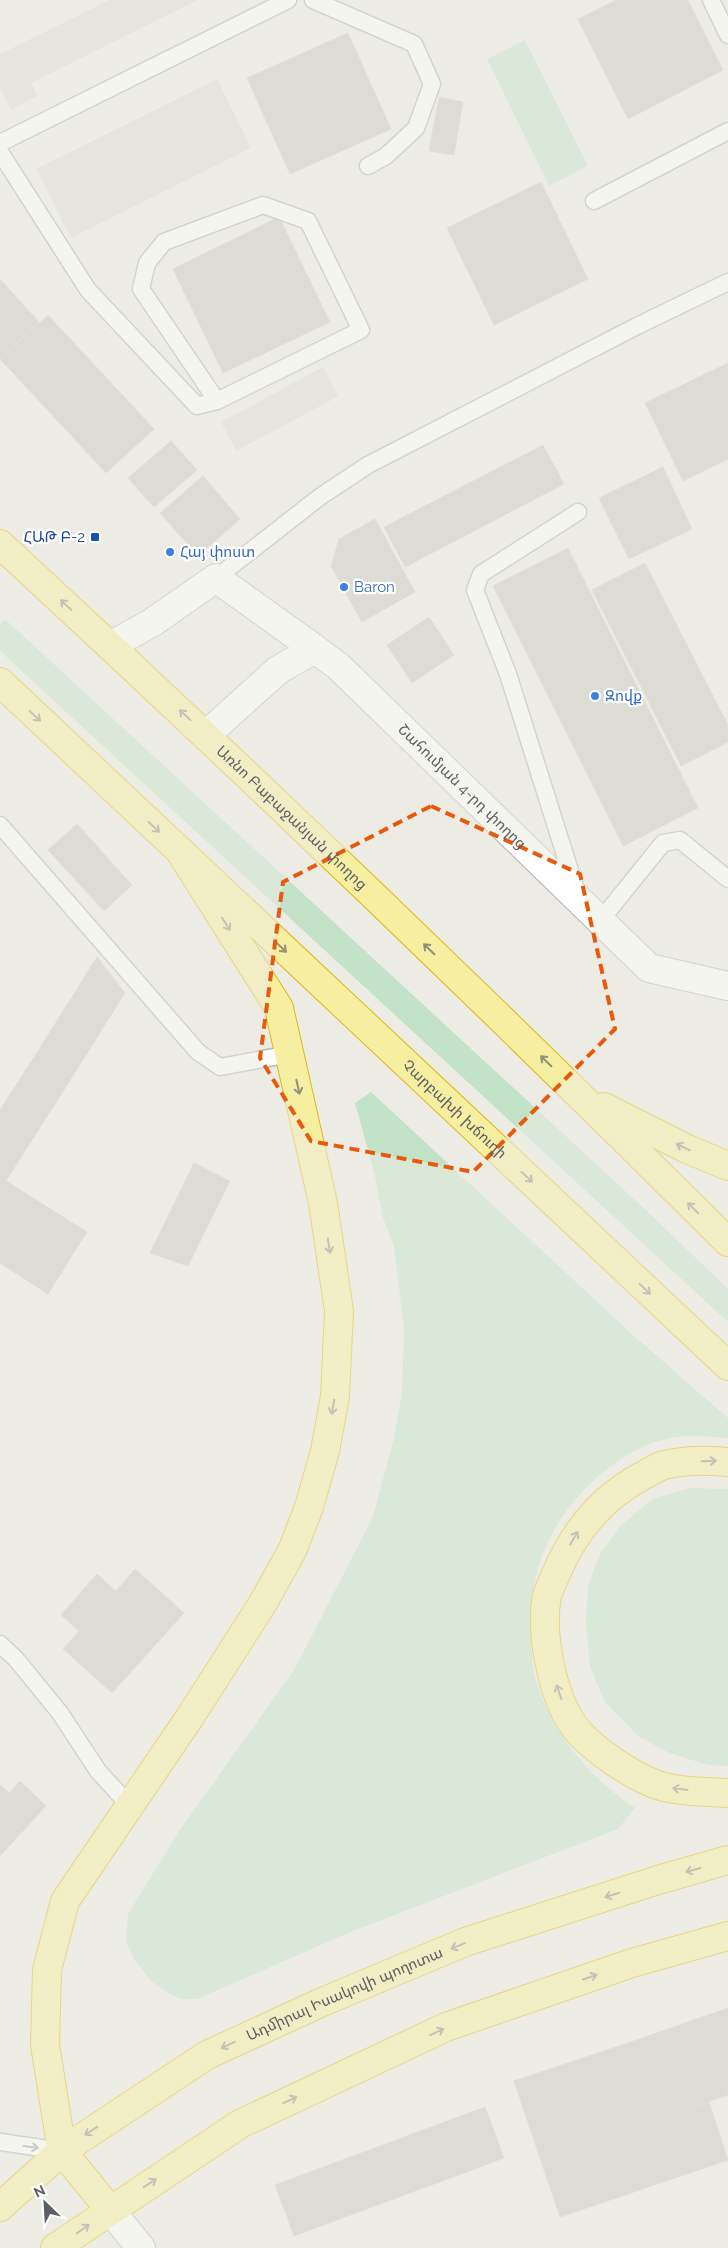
<svg xmlns="http://www.w3.org/2000/svg" width="728" height="2248" viewBox="0 0 728 2248" font-family="Raleway,'Noto Sans Armenian',sans-serif">
<rect width="100%" height="100%" fill="#edece4"/>
<g fill="#dcdbd6">
<polygon points="109,0 198,0 31,83 37,96 11,110 0,87 0,54"/>
<polygon points="217,79 251,148 71,238 36,169"/>
<polygon points="323,367 339,396 236,451 221,422"/>
</g>
<g fill="#c2e3c7">
<polygon points="525,40 588,166 549,186 487,59"/>
<polygon points="5,619 647,1211 728,1289 728,1322 0,651 0,625"/>
<path d="M371 1092 632 1334 728 1418V1438C711 1437 692 1434 675 1437 617 1446 559 1505 541 1559 532 1586 530 1613 531 1641 532 1658 533 1674 539 1690 556 1738 593 1780 635 1808L618 1829 353 1931 197 1999H181L166 1992 151 1981 134 1959 126 1941 128 1914 179 1831 294 1670 372 1519 393 1442 402 1393 404 1329 394 1246 383 1218 374 1172 355 1103Z"/>
<polygon points="690,1488 728,1489 728,1766 708,1765 669,1753 638,1736 605,1702 590,1667 586,1623 588,1586 599,1556 620,1526 654,1498"/>
</g>
<g fill="#c9c7c1" stroke="#d2cfc3">
<polygon points="616,0 688,0 723,70 628,119 578,19"/>
<polygon points="348,33 391,129 290,174 247,78"/>
<polygon points="439,97 463,102 454,155 429,151"/>
<polygon points="541,182 588,279 494,325 447,228"/>
<polygon points="279,217 330,322 223,373 173,269"/>
<polygon points="0,279 39,322 0,358"/>
<polygon points="48,315 154,429 106,473 0,359"/>
<polygon points="728,363 728,459 683,481 645,403"/>
<polygon points="171,441 197,470 154,507 128,478"/>
<polygon points="543,445 564,484 405,567 384,527"/>
<polygon points="663,467 692,529 629,559 599,498"/>
<polygon points="203,476 240,519 198,556 160,513"/>
<polygon points="375,519 415,592 362,622 331,566 339,539"/>
<polygon points="568,548 698,808 623,846 493,586"/>
<polygon points="645,563 728,725 728,742 681,766 592,590"/>
<polygon points="429,617 454,655 412,683 387,645"/>
<polygon points="77,824 132,885 104,911 48,850"/>
<polygon points="97,957 125,993 74,1074 38,1051"/>
<polygon points="38,1051 74,1074 6,1181 87,1232 48,1294 0,1263 0,1110"/>
<polygon points="194,1163 230,1181 188,1266 150,1253"/>
<polygon points="135,1569 184,1613 112,1693 63,1649 79,1631 61,1615 97,1574 116,1591"/>
<polygon points="20,1781 46,1806 0,1856 0,1785 9,1793"/>
<polygon points="728,2008 728,2095 645,2123 619,2046"/>
<polygon points="619,2046 645,2123 709,2102 728,2160 560,2217 514,2081"/>
<polygon points="485,2107 504,2158 294,2236 275,2185"/>
</g>
<g fill="none" stroke-linecap="round" stroke-linejoin="round">
<defs>
<g id="service">
<polyline points="313,0 414,44 432,84 416,128 386,156 368,166"/>
<polyline points="711,0 728,35"/>
<polyline points="0,143 288,0"/>
<polyline points="0,152 88,290 197,406 217,401 361,330 308,221 263,205 164,242 147,263 141,289 217,401"/>
<polyline points="594,201 728,131"/>
<polyline points="216,578 321,496 368,465 637,326 728,282"/>
<polyline points="0,825 198,1052 220,1067 290,1054"/>
<polyline points="577,893 508,674 475,590 481,574 578,512"/>
<polyline points="600,921 663,843 680,840 728,879"/>
<polyline points="0,1644 16,1659 60,1713 98,1771 130,1806"/>
<polyline points="0,2142 62,2151"/>
</g>
<g id="minor">
<polyline points="110,646 153,622 216,578 315,649"/>
<path id="s1" d="M206 735 278 670 315 649 338 666 649 968 728 986"/>
</g>
<polyline id="secondary" points="110,2210 141,2248"/>
<g id="trunk">
<path id="s2" d="M0 544C247 772 490 1005 728 1242"/>
<path id="s3" d="M0 682 728 1366"/>
<polyline points="604,1107 687,1149 728,1166"/>
<path d="M728 1462C708 1460 684 1460 664 1465 657 1467 650 1472 644 1475 602 1497 574 1531 556 1574 553 1581 549 1589 547 1596 540 1633 552 1696 574 1726 591 1749 637 1780 664 1787 685 1792 707 1792 728 1793"/>
<path id="s4" d="M0 2207 62 2151 207 2055 320 2003 465 1942 658 1880 728 1860"/>
<polyline points="110,2210 62,2151 45,2045 47,1970 65,1901 190,1717 263,1603 292,1551 309,1507 325,1451 335,1396 339,1311 323,1203 279,1008 181,853"/>
<polyline points="55,2248 240,2124 446,2027 632,1963 728,1936"/>
</g>
</defs>
<use href="#service" stroke="#b4b6ba" stroke-width="19"/>
<use href="#minor" stroke="#b4b6ba" stroke-width="30"/>
<use href="#secondary" stroke="#b6b7bd" stroke-width="30"/>
<use href="#trunk" stroke="#dfb912" stroke-width="30"/>
<use href="#service" stroke="#fff" stroke-width="16"/>
<use href="#minor" stroke="#fff" stroke-width="28"/>
<use href="#secondary" stroke="#fff" stroke-width="28"/>
<use href="#trunk" stroke="#f6efa1" stroke-width="28"/>
</g>
<defs><path id="oneway-shaft" d="M-6 0H5M1.5-3L5.5 0L1.5 3" fill="none" stroke-width="1.6" stroke-linecap="round" stroke-linejoin="round" transform="scale(1.25)"/></defs>
<g stroke="#929179">
<use href="#oneway-shaft" transform="translate(66 605) rotate(-137)"/>
<use href="#oneway-shaft" transform="translate(185 715) rotate(-137)"/>
<use href="#oneway-shaft" transform="translate(35 716) rotate(43)"/>
<use href="#oneway-shaft" transform="translate(154 827) rotate(43)"/>
<use href="#oneway-shaft" transform="translate(226 924) rotate(58)"/>
<use href="#oneway-shaft" transform="translate(281 947) rotate(43)"/>
<use href="#oneway-shaft" transform="translate(429 949) rotate(-136)"/>
<use href="#oneway-shaft" transform="translate(546 1061) rotate(-136)"/>
<use href="#oneway-shaft" transform="translate(298 1087) rotate(77)"/>
<use href="#oneway-shaft" transform="translate(683 1147) rotate(-154)"/>
<use href="#oneway-shaft" transform="translate(527 1177) rotate(43)"/>
<use href="#oneway-shaft" transform="translate(693 1208) rotate(-135)"/>
<use href="#oneway-shaft" transform="translate(329 1246) rotate(81)"/>
<use href="#oneway-shaft" transform="translate(645 1289) rotate(43)"/>
<use href="#oneway-shaft" transform="translate(333 1407) rotate(100)"/>
<use href="#oneway-shaft" transform="translate(709 1461) rotate(-2)"/>
<use href="#oneway-shaft" transform="translate(574 1538) rotate(-60)"/>
<use href="#oneway-shaft" transform="translate(559 1692) rotate(-109)"/>
<use href="#oneway-shaft" transform="translate(680 1789) rotate(-172)"/>
<use href="#oneway-shaft" transform="translate(693 1870) rotate(164)"/>
<use href="#oneway-shaft" transform="translate(612 1895) rotate(162)"/>
<use href="#oneway-shaft" transform="translate(458 1946) rotate(158)"/>
<use href="#oneway-shaft" transform="translate(590 1977) rotate(-19)"/>
<use href="#oneway-shaft" transform="translate(437 2032) rotate(-25)"/>
<use href="#oneway-shaft" transform="translate(228 2045) rotate(155)"/>
<use href="#oneway-shaft" transform="translate(290 2100) rotate(-25)"/>
<use href="#oneway-shaft" transform="translate(91 2131) rotate(146)"/>
<use href="#oneway-shaft" transform="translate(150 2183) rotate(-33)"/>
<use href="#oneway-shaft" transform="translate(83 2229) rotate(-35)"/>
</g>
<use stroke="#9d9ea1" href="#oneway-shaft" transform="translate(31 2147) rotate(8)"/>
<path d="M0 0H728V2248H0ZM431 806 580 874 615 1029 473 1172 311 1141 260 1058 283 882Z" fill="#edece4" fill-opacity=".55" fill-rule="evenodd"/>
<path fill="none" stroke="#e8590c" stroke-width="4" stroke-dasharray="10 6" stroke-linejoin="round" d="M431 806 580 874 615 1029 473 1172 311 1141 260 1058 283 882Z"/>
<rect fill="#1a4fb4" stroke="#fff" stroke-width="2" x="90" y="532" width="10" height="10" rx="2.5"/>
<g fill="#3f7fe0" stroke="#fff" stroke-width="2">
<circle cx="170" cy="552" r="5"/>
<circle cx="344" cy="587" r="5"/>
<circle cx="595" cy="696" r="5"/>
</g>
<g text-anchor="middle" stroke-width="4.5" stroke-linejoin="round" paint-order="stroke">
<g font-size="15" fill="#164399" stroke="#fff" text-anchor="end">
<text x="85" y="542">ՀԱԹ Բ-2</text>
</g>
<g font-size="15" fill="#366cbe" stroke="#fff" text-anchor="start">
<text x="180" y="557">Հայ փոստ</text>
<text x="354" y="592">Baron</text>
<text x="605" y="701">Զովք</text>
</g>
<g font-size="15" fill="#5c5e63" stroke="#fff">
<text dy="5" stroke="none"><textPath href="#s1" startOffset="341">Շահումյան 4-րդ փողոց</textPath></text>
<text dy="5" stroke="none"><textPath href="#s2" startOffset="400">Առնո Բաբաջանյան փողոց</textPath></text>
<text dy="5" stroke="none"><textPath href="#s3" startOffset="624">Չարբախի խճուղի</textPath></text>
<text dy="5" stroke="none"><textPath href="#s4" startOffset="408">Ադմիրալ Իսակովի պողոտա</textPath></text>
</g>
</g>
<g transform="translate(45 2203) rotate(335)" stroke="#ffffff" stroke-width="4" paint-order="stroke">
<path d="M0-4L9 19L0 12L-9 19Z" fill="#5c5e63"/>
<text y="-8" font-size="14" font-weight="bold" text-anchor="middle" fill="#5c5e63">N</text>
</g>
</svg>
